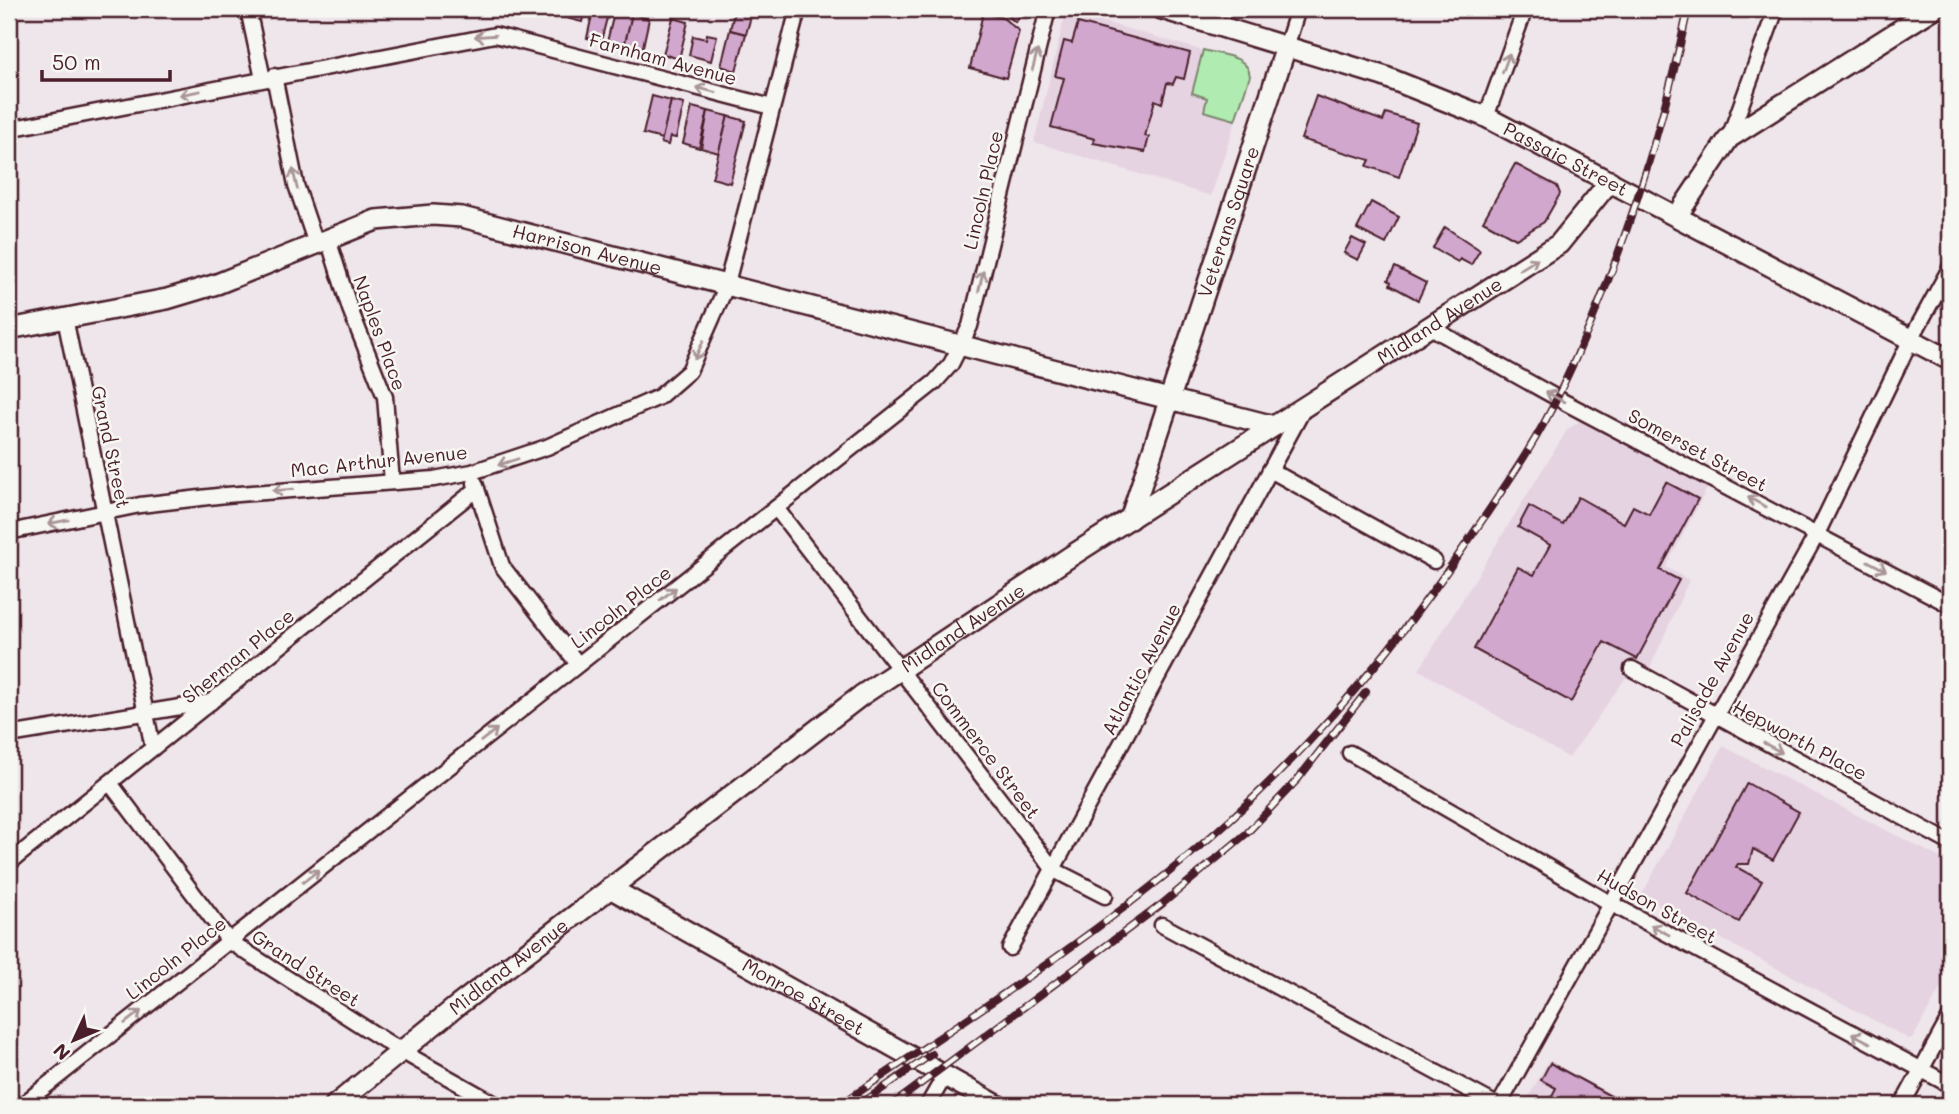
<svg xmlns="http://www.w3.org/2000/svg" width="1959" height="1114" viewBox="0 0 1959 1114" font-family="Mali,sans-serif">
<rect width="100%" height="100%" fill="#efe6eb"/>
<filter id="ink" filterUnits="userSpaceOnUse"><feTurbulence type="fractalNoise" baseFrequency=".0143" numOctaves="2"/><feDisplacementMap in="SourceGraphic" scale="14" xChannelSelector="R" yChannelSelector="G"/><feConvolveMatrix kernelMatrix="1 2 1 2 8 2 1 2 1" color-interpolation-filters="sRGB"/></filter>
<g filter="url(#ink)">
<g fill="#e6d3e2">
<polygon points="1066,11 1246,63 1250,76 1211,196 1034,142"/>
<polygon points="1589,415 1712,479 1666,567 1689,580 1646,677 1632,669 1569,758 1419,670 1567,430"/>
<polygon points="1723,746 1950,863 1950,971 1913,1038 1909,1039 1641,896"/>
<polygon points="1548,1061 1633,1105 1540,1105 1528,1098"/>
</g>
<path fill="#b0ebb1" stroke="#7d856e" stroke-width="2" d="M1203 50C1220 55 1248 55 1250 76L1235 120 1204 111 1207 98 1192 93Z"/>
<g fill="#d1a7cd" stroke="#4a1f2b" stroke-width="2">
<polygon points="556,9 585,9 582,22 555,15"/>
<polygon points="735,9 752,13 746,34 730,30"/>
<polygon points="1000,9 1026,9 1015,22"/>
<polygon points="593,10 608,14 601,41 587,38"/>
<polygon points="614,13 632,16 624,47 607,42"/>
<polygon points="983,13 1003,18 1019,31 1006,78 970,68"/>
<polygon points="632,14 649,19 642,51 624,47"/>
<polygon points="673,18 688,22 679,59 663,54"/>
<polygon points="1078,23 1190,53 1184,79 1176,77 1173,84 1167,83 1162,103 1155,100 1145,136 1149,137 1145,152 1093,143 1095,139 1051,127 1064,78 1055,76 1064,41 1072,43"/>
<polygon points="730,30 746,34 736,71 721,66"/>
<polygon points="707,34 717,36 711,61 689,55 693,36 706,39"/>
<polygon points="652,96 671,101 662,139 643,134"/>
<polygon points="1316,96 1383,121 1386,113 1417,123 1399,177 1367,166 1370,160 1301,139"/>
<polygon points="671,101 684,104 676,138 670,137 668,145 661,143"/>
<polygon points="692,107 708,111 699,148 683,143"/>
<polygon points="708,111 728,116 719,153 701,148"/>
<polygon points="728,116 746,121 730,183 712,178"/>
<polygon points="1515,164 1557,186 1560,194 1544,222 1516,239 1483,221"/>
<polygon points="1371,202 1399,217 1386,244 1357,229"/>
<polygon points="1445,227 1480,250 1471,265 1460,259 1458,262 1433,248"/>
<polygon points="1352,238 1366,245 1358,260 1344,253"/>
<polygon points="1395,267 1426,283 1418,300 1390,285 1391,282 1388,280"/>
<polygon points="1666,482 1698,499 1660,570 1679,580 1637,659 1604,642 1571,702 1474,649 1518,567 1534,575 1550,545 1518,527 1529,506 1563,525 1578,497 1624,523 1633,506 1649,514"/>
<polygon points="1747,783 1799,812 1773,860 1753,849 1749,864 1738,864 1736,867 1762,881 1739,922 1687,893"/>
<polygon points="1550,1063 1627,1105 1547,1105 1556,1088 1541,1080"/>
</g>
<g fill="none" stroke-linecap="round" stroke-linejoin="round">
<defs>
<g id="street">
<polyline points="248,9 263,79"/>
<polyline points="1287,44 1298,9"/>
<polyline points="274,76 296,185 316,244"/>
<polyline points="1486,117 1525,9"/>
<polyline points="9,129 495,35 772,107"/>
<polyline points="1729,138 1776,9"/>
<polyline points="328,239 350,309 385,397 392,482"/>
<polyline points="65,318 153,748"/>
<polyline points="1430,327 1566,403 1950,605"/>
<polyline points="1270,470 1434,561"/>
<polyline points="475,483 502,566 578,664"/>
<polyline points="776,508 1054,870 1105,896"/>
<polyline points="9,532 140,505 226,495 434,479 472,472 547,447 659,397 689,371 726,287 798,9"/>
<polyline points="1632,669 1950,843"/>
<polyline points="9,735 211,702"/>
<polyline points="1350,753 1610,903 1950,1085"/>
<polyline points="110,783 229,941 401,1051 497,1105"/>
<polyline points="9,863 477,489"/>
<polyline points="1162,925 1497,1105"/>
<polyline points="1010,948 1304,408"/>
<polyline points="22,1105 935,382 951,364 970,326 1048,9"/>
<polyline points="928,1105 944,1077"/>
<polyline points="1499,1105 1817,534 1911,339 1950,268"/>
<polyline points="1902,1105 1950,1017"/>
</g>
<g id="secondary">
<path id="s1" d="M1162 9 1383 76 1486 117 1950 360"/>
<polyline points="1677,216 1729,138 1933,9"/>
<path id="s2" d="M9 329 167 299 217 284 376 220 433 215 462 217 1274 426"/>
<path id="s3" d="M1130 519 1287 44"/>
<path id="s4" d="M610 888 997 1105"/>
<path id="s5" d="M335 1105 457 1006 862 695 1071 556 1559 244 1610 181"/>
</g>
</defs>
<use href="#street" stroke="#4a1f2b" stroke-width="19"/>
<use href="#secondary" stroke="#4a1f2b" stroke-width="24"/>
<use href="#street" stroke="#f6f6f2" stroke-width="14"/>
<use href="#secondary" stroke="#f6f6f2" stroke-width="19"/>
<defs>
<g id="rail">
<path d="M840 1105C954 1026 1073 952 1180 863 1299 765 1398 647 1483 519 1510 479 1537 440 1558 396 1618 272 1659 144 1688 9"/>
<polyline points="859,1105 932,1054"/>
<polyline points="892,1105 1162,904 1247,833 1298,779 1366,692"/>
</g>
</defs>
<use href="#rail" stroke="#4a1f2b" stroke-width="8"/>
<use href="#rail" stroke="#f6f6f2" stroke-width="5" stroke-dasharray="16" stroke-linecap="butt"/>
</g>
<defs><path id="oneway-shaft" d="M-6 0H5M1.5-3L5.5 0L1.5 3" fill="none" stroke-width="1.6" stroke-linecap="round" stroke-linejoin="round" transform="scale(1.75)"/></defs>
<g stroke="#a99598">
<use href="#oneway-shaft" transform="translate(485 36) rotate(176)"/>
<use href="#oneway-shaft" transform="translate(1035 60) rotate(-75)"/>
<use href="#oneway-shaft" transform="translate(1506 63) rotate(-70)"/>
<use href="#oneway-shaft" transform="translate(706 90) rotate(-165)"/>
<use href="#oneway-shaft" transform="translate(190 93) rotate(169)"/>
<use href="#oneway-shaft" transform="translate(295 179) rotate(-103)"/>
<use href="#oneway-shaft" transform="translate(1529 264) rotate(-32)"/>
<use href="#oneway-shaft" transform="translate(981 281) rotate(-77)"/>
<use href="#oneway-shaft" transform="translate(699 350) rotate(115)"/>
<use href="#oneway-shaft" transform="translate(1555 397) rotate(-151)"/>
<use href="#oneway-shaft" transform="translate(508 462) rotate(162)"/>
<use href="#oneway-shaft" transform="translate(283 490) rotate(176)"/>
<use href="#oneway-shaft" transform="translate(1757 502) rotate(-152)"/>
<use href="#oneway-shaft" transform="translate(58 522) rotate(169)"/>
<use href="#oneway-shaft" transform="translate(1877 566) rotate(28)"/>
<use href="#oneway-shaft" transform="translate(668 594) rotate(-38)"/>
<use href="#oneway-shaft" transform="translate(489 735) rotate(-38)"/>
<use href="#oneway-shaft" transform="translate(1773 748) rotate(28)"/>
<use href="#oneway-shaft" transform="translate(311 876) rotate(-38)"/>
<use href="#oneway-shaft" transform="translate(1660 930) rotate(-152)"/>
<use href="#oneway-shaft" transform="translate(133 1017) rotate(-38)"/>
<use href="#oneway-shaft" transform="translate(1861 1038) rotate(-152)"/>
</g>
</g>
<g text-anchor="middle" stroke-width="5" stroke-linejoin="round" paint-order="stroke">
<g font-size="19" fill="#4a1f2b" stroke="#f6f6f2">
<text transform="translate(663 59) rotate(15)" y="7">Farnham Avenue</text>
<text dy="7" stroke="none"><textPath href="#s1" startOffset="432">Passaic Street</textPath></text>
<text transform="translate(983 190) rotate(-77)" y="7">Lincoln Place</text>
<text dy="7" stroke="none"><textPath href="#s3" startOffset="313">Veterans Square</textPath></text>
<text dy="7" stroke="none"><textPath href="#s2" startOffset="600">Harrison Avenue</textPath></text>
<text dy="7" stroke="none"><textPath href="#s5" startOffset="1356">Midland Avenue</textPath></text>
<text transform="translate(380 333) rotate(70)" y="7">Naples Place</text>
<text transform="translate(111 447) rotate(78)" y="7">Grand Street</text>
<text transform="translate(1698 450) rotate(28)" y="7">Somerset Street</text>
<text transform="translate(379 461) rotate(-6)" y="7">Mac Arthur Avenue</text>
<text transform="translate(621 607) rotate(-38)" y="7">Lincoln Place</text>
<text dy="7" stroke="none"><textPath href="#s5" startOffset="789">Midland Avenue</textPath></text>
<text transform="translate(238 656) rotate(-39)" y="7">Sherman Place</text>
<text transform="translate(1141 669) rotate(-62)" y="7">Atlantic Avenue</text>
<text transform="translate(1712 679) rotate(-61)" y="7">Palisade Avenue</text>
<text transform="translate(1800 740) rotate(28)" y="7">Hepworth Place</text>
<text transform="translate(986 750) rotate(53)" y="7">Commerce Street</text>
<text transform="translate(1657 906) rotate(29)" y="7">Hudson Street</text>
<text transform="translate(176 958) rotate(-38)" y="7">Lincoln Place</text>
<text dy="7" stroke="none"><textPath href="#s5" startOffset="222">Midland Avenue</textPath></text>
<text transform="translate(306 968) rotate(33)" y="7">Grand Street</text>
<text dy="7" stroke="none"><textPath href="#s4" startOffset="222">Monroe Street</textPath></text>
</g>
</g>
<rect width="1959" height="1114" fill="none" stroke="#f6f6f2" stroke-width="35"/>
<rect x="18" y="18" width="1924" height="1079" fill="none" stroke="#4a1f2b" stroke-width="2.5" filter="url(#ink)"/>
<g transform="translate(74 1040) rotate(226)" stroke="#f6f6f2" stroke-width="5" paint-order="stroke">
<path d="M0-5L12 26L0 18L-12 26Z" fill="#4a1f2b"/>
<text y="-10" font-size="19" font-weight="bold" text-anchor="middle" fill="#4a1f2b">N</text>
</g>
<path d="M42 70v10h128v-10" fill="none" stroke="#4a1f2b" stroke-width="3.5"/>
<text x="52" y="70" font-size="21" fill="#4a1f2b" stroke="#f6f6f2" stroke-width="5" paint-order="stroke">50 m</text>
</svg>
